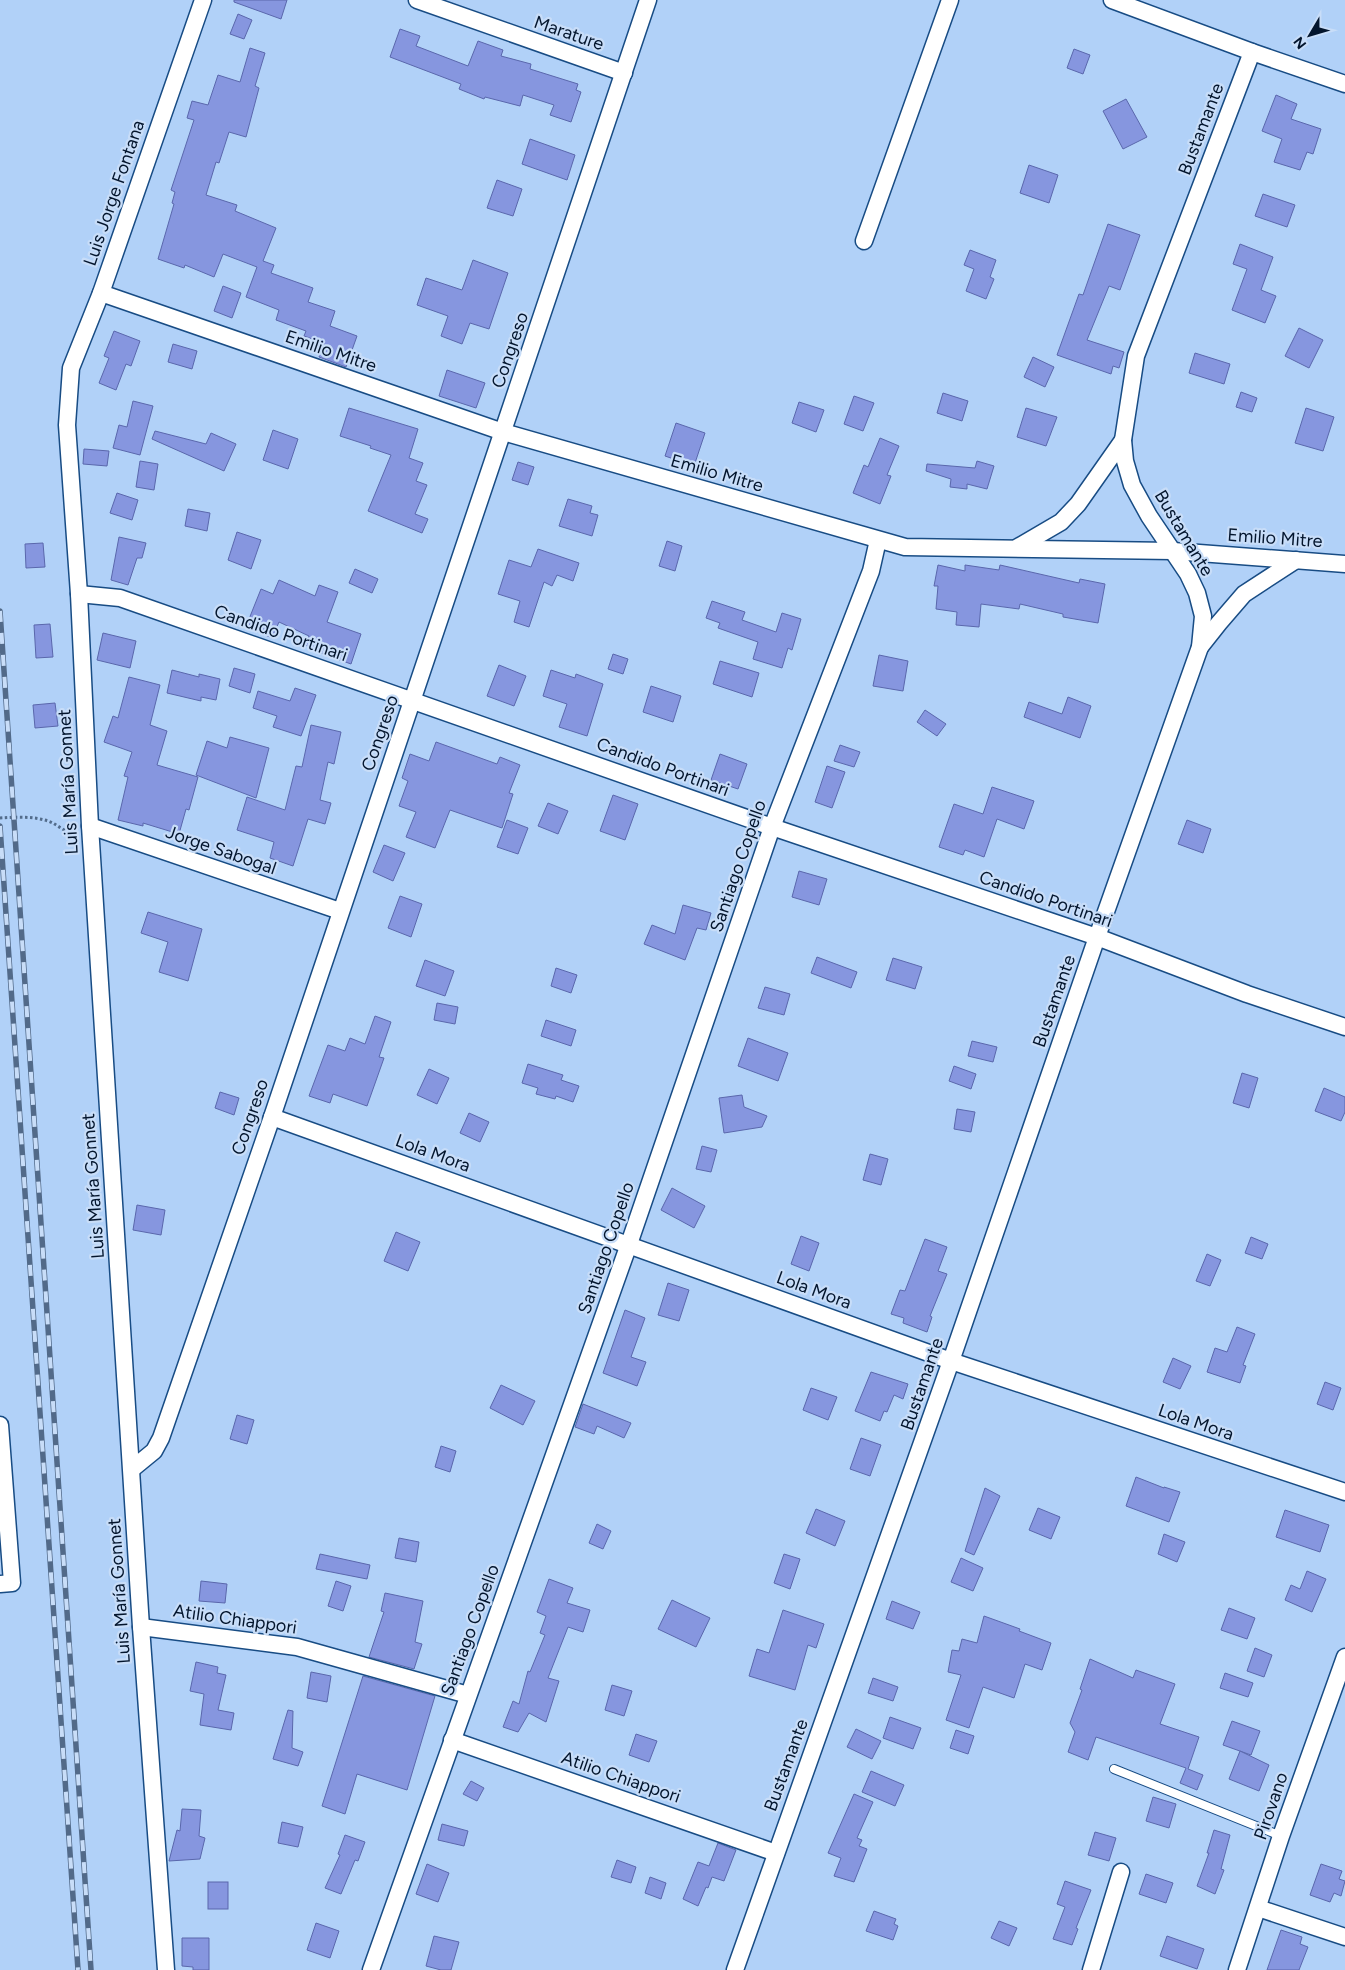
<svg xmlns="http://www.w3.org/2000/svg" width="1345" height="1970" viewBox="0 0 1345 1970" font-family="Figtree,sans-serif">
<rect width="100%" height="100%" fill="#b1d1f8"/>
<g fill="#8696df" stroke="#5a67ac">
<polygon points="234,0 287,0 281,19 234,2"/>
<polygon points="238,14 252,20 244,39 230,34"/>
<polygon points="400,29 420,36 416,46 468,66 478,41 503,50 501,56 531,64 530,69 578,84 576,90 581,92 571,122 550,115 554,105 523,95 520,106 485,97 484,99 459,89 461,84 390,57"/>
<polygon points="250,48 265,53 255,86 259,88 246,137 229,132 219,163 216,162 206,195 237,205 235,211 276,228 263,261 274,265 271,273 313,288 308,302 335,311 330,326 357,336 346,367 319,357 324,343 304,336 306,331 276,320 279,310 246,297 257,267 223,254 214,277 185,265 184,268 158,259 174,204 172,203 175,192 171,190 194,120 187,118 192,101 208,105 218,75 240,82"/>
<polygon points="1074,49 1090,55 1083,74 1067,68"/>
<polygon points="1276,95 1297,104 1291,119 1321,129 1313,154 1307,152 1300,170 1274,162 1282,139 1262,131"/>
<polygon points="1126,99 1147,137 1123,149 1103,111"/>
<polygon points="530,139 575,155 567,180 522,164"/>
<polygon points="1029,165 1058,175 1049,203 1020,193"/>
<polygon points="497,180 522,189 513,216 487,208"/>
<polygon points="1263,194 1295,205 1287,227 1255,216"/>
<polygon points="1108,224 1140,235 1120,290 1109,286 1087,340 1124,352 1119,368 1113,366 1111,374 1057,355 1079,294 1083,295"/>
<polygon points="1240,244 1273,257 1261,290 1276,296 1265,323 1232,310 1247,269 1233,264"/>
<polygon points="970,250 996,260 990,277 994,279 986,299 966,291 974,269 964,265"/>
<polygon points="473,260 508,273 489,329 470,323 462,344 441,336 448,316 417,305 426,278 462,290"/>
<polygon points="223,286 241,293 232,318 214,311"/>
<polygon points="1299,328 1323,340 1309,368 1285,356"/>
<polygon points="114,331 140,341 131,366 126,364 116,390 99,383 109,358 104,356"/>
<polygon points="173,344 197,351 192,369 168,362"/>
<polygon points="1195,353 1230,364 1224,384 1189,373"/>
<polygon points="1033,357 1054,367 1045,387 1024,377"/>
<polygon points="447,370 485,383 476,408 439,396"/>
<polygon points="1241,392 1257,398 1252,412 1236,407"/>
<polygon points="943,393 968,401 962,421 937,413"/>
<polygon points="854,396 874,403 863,431 844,424"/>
<polygon points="133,401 153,406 140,455 113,448 119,425 127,427"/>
<polygon points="799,402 824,410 816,432 792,423"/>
<polygon points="349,408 418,429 409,458 423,463 416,481 427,485 415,514 428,519 422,533 368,511 391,455 370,448 371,446 340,436"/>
<polygon points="1026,408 1057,417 1046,446 1017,437"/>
<polygon points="1306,408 1334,417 1323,451 1295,443"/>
<polygon points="676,423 705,433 694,466 665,456"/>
<polygon points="273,430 298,439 288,469 263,460"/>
<polygon points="155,431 206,444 211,433 236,444 224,471 152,439"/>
<polygon points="880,438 899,446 887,475 891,476 880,504 853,493 864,465 868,467"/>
<polygon points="84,449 109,451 107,466 83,464"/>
<polygon points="140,461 158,464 154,490 136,487"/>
<polygon points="977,461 994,466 987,489 967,484 967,489 950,487 951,479 926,471 927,464 975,468"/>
<polygon points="518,462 534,467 528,485 512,480"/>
<polygon points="117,493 138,500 132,520 110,513"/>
<polygon points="568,499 592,506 590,513 598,515 592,536 559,526"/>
<polygon points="188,509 210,513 207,531 185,526"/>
<polygon points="237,532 261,540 251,569 228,560"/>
<polygon points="119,537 146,543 142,558 137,558 128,585 111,580"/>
<polygon points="667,541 682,546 675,571 659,566"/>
<polygon points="43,543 45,567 26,568 25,544"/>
<polygon points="538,549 579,563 573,581 557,575 552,586 544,582 529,627 514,622 520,601 498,594 509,560 531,567"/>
<polygon points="938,565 965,571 965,565 999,570 1000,565 1079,583 1080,579 1105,584 1098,623 1063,617 1063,614 1020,604 1019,609 981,604 979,627 956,625 957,612 936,609 938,586 934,586"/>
<polygon points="355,569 378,579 372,593 349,583"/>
<polygon points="279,580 315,596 319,585 338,592 327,622 361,634 351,664 318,652 319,650 305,645 309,636 279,622 272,638 256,631 258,629 247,624 261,589 273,594"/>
<polygon points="712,601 745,612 742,620 776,632 782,613 801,619 792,650 788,648 782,668 753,659 758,642 718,628 720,623 706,618"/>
<polygon points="50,624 53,657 36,658 34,625"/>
<polygon points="103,633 136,641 130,668 97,660"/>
<polygon points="613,654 628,659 623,674 608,669"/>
<polygon points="879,655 908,661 903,691 873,686"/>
<polygon points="720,661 759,673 752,697 713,684"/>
<polygon points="499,665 526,676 514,706 487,696"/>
<polygon points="234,668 255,674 250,693 229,686"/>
<polygon points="172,670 199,677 199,674 220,679 216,700 201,697 201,701 167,693"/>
<polygon points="551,670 575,678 576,674 603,684 587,736 559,727 567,704 543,696"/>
<polygon points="129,677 160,685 150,725 167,731 157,765 198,777 189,810 186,809 179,834 143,823 143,826 118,820 128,777 124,776 132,752 104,742 113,716 118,718"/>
<polygon points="651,686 681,696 673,722 643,712"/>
<polygon points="295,688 316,695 301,736 273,727 277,716 253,708 258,691 290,701"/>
<polygon points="1068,697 1091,706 1080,738 1024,717 1029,702 1062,714"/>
<polygon points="55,703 58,726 35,728 33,705"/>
<polygon points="925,710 946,724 937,736 917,722"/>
<polygon points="311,725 341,732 334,764 328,762 320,800 331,803 325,824 308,819 293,866 270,858 274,842 237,830 247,797 285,810 296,766 302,767"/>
<polygon points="230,737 269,748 256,798 196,775 207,741 227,748"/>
<polygon points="436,742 497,764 500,757 520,765 509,793 513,794 502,828 450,810 435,848 406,837 416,812 399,806 408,781 402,778 410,754 429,761"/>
<polygon points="840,745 860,752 854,767 834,761"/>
<polygon points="720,754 747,764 738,789 711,780"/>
<polygon points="827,766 845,772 832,808 815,802"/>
<polygon points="992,787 1034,801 1024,829 997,819 984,857 965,850 963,855 939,847 954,804 983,814"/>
<polygon points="613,795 638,804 625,840 600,831"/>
<polygon points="548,803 568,811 558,834 538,826"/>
<polygon points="507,820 528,828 518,854 497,847"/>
<polygon points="1187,820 1211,829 1203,853 1178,844"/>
<polygon points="384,845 405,853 393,881 373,872"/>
<polygon points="799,871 827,879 819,905 792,897"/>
<polygon points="400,896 422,904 411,937 388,928"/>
<polygon points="683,905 711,913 706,930 697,928 685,960 644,944 652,925 675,934"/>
<polygon points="148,912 202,929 188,981 159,972 168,942 141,933"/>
<polygon points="817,957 857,972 851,988 811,973"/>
<polygon points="893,958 922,967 915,989 886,980"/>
<polygon points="425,960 454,971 445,996 416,986"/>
<polygon points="556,968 577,975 571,993 551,986"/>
<polygon points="765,987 790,994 784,1015 758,1008"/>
<polygon points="437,1003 458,1007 455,1024 434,1020"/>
<polygon points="375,1016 391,1022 379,1057 384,1058 367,1106 333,1094 330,1103 309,1096 328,1045 345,1051 350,1038 365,1044"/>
<polygon points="546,1020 576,1030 571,1046 541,1036"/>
<polygon points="748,1038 788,1053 778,1081 738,1066"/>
<polygon points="972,1041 997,1047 993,1062 968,1056"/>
<polygon points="528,1064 563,1075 561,1080 579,1086 573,1102 556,1096 555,1099 536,1094 538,1088 522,1083"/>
<polygon points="954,1066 976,1074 971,1089 949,1081"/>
<polygon points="429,1069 449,1078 437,1104 417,1095"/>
<polygon points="1242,1073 1258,1078 1249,1108 1233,1103"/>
<polygon points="1324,1088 1345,1097 1345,1112 1341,1121 1315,1111"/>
<polygon points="220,1092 239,1098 234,1115 215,1108"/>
<polygon points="742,1095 744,1107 767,1116 762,1127 724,1133 719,1098"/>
<polygon points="957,1109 975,1112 971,1132 954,1129"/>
<polygon points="469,1113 489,1122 480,1142 460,1133"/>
<polygon points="702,1146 717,1150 711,1172 696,1169"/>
<polygon points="870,1154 888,1159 881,1185 863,1180"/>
<polygon points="672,1188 705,1206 694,1228 661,1210"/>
<polygon points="137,1205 165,1210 161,1235 133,1230"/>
<polygon points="396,1232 420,1242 408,1271 384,1261"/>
<polygon points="801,1236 819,1243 809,1271 791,1264"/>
<polygon points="1251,1237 1268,1244 1262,1259 1245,1253"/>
<polygon points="925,1239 947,1247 938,1271 947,1274 930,1316 932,1317 927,1332 903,1323 904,1318 891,1314 900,1290 905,1291"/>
<polygon points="1207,1254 1221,1260 1210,1286 1196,1281"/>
<polygon points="668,1283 689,1290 679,1321 658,1315"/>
<polygon points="625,1310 645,1318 631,1357 646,1362 637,1386 603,1373"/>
<polygon points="1237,1327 1255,1334 1243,1365 1246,1366 1240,1383 1207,1372 1215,1348 1227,1352"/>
<polygon points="1173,1358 1191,1366 1180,1389 1163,1382"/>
<polygon points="871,1372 908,1384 903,1399 894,1395 887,1412 884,1411 880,1421 855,1411"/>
<polygon points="1325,1382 1341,1388 1333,1410 1317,1404"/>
<polygon points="501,1385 535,1401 523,1425 490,1408"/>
<polygon points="811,1388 837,1397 828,1420 803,1410"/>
<polygon points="583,1404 631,1423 624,1438 597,1426 594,1434 575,1427"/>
<polygon points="237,1415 254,1420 247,1444 230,1439"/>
<polygon points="861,1438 881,1445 870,1476 850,1469"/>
<polygon points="441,1446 456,1451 450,1472 435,1467"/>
<polygon points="1136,1477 1164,1488 1164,1487 1180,1492 1169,1522 1126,1506"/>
<polygon points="985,1488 1000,1496 974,1555 965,1551"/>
<polygon points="1038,1508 1060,1517 1051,1539 1029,1530"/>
<polygon points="816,1509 845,1521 835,1546 806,1533"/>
<polygon points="1285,1510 1329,1525 1320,1552 1276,1537"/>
<polygon points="597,1524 611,1531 603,1549 589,1543"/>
<polygon points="1164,1534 1185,1542 1177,1562 1158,1554"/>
<polygon points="399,1538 419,1542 416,1562 395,1558"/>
<polygon points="320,1554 370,1565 367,1579 316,1569"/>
<polygon points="784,1554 800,1559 790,1589 774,1583"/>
<polygon points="961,1558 983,1568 973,1591 951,1582"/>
<polygon points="1307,1571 1326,1579 1312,1612 1285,1600 1291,1585 1300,1589"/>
<polygon points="549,1579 573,1588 567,1603 590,1610 583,1632 568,1627 548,1678 559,1681 546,1722 529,1713 518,1732 503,1727 513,1701 519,1704 528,1671 530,1672 545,1635 540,1633 546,1616 537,1612"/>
<polygon points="201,1581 227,1584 225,1603 199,1601"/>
<polygon points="336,1581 351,1586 343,1611 328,1606"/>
<polygon points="385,1593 423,1601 415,1642 422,1644 414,1669 369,1657 384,1612 381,1611"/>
<polygon points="672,1600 710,1618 696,1647 658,1629"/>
<polygon points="892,1601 920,1612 913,1629 886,1619"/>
<polygon points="1229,1608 1255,1618 1247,1639 1221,1630"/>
<polygon points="783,1610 824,1624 816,1648 808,1645 795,1690 749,1676 757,1649 769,1653"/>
<polygon points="984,1616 1020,1629 1019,1631 1051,1643 1042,1670 1025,1664 1014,1698 983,1687 969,1728 946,1720 961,1675 948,1672 952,1650 959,1651 962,1639 977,1643"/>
<polygon points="1255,1648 1272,1655 1264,1677 1247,1671"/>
<polygon points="1090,1659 1133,1678 1136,1670 1175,1684 1160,1724 1199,1737 1188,1769 1203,1775 1197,1790 1180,1783 1186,1768 1096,1737 1088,1760 1068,1752 1075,1732 1070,1723 1082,1690 1080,1689"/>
<polygon points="196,1662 218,1667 217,1673 226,1675 218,1710 234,1713 231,1730 200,1725 204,1694 190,1691"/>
<polygon points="311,1672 331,1676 327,1702 307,1698"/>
<polygon points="1225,1673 1253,1683 1248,1697 1220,1688"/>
<polygon points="363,1676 435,1696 407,1790 357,1774 345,1814 322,1806"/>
<polygon points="873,1678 898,1687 893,1701 868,1693"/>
<polygon points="612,1685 632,1691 624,1716 605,1710"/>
<polygon points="288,1710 293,1711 292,1748 303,1752 298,1766 273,1759"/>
<polygon points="890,1717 921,1728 913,1749 883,1738"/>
<polygon points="1232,1721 1260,1731 1251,1755 1223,1745"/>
<polygon points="856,1729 881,1741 872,1759 847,1747"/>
<polygon points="956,1730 974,1736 968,1754 950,1748"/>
<polygon points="636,1734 657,1741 649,1762 629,1755"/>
<polygon points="1240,1751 1269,1765 1259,1791 1229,1779"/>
<polygon points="871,1771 904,1785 895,1806 862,1792"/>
<polygon points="471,1781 484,1788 477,1801 463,1794"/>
<polygon points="854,1794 873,1802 857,1838 862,1840 859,1846 867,1849 854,1882 834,1876 841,1858 828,1853"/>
<polygon points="1153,1797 1176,1804 1169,1828 1146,1821"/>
<polygon points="182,1809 201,1810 199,1836 205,1838 200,1859 169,1861 177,1830 180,1831"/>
<polygon points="282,1822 303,1827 298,1847 278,1843"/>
<polygon points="442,1824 468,1831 464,1846 438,1840"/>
<polygon points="1214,1830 1230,1835 1221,1869 1224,1870 1215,1894 1197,1886 1209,1853 1207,1853"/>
<polygon points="1095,1832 1116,1838 1109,1861 1088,1855"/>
<polygon points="345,1835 365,1842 358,1861 355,1860 341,1894 325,1888 340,1855 338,1854"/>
<polygon points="718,1843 736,1850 724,1881 712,1877 708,1888 706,1887 698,1906 683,1899 698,1862 709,1866"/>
<polygon points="617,1860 636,1867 631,1883 611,1877"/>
<polygon points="427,1864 449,1873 438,1902 416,1894"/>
<polygon points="1321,1864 1342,1871 1339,1879 1345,1881 1341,1896 1334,1893 1330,1902 1310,1895"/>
<polygon points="1146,1874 1173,1883 1166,1903 1139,1894"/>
<polygon points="650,1877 666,1883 661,1899 645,1893"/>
<polygon points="1065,1881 1091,1890 1076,1928 1078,1929 1072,1945 1053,1939 1065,1907 1057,1904"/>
<rect x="208" y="1882" width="20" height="27"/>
<polygon points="874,1911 896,1919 894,1924 898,1926 893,1940 866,1931"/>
<polygon points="999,1921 1017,1928 1009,1946 991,1938"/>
<polygon points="316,1923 339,1931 330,1958 307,1950"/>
<polygon points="1281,1930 1302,1937 1300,1944 1308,1947 1299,1970 1267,1970"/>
<polygon points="434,1936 459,1942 451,1970 441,1970 426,1966"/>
<polygon points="1167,1936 1204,1949 1197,1969 1160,1956"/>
<polygon points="182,1938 209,1938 209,1970 193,1970 193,1967 182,1966"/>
</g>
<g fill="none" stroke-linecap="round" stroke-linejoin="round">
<defs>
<polyline id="service" points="1114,1769 1281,1836"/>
<g id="minor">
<polyline points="417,0 624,73"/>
<polyline points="1112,0 1252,52 1345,84"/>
<polyline points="864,241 950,0"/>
<polyline points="101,293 503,432 905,547 1173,551 1345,564"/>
<polyline points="1018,547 1061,522 1078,504 1123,440"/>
<polyline points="79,594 120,598 772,827 1097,937 1247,994 1345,1027"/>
<polyline points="1200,647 1219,623 1244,594 1296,560"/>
<polyline points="90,826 340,911"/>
<polyline points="272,1117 951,1361 1345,1492"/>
<polyline points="0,1425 12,1583 0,1584"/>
<polyline points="132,1469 154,1451 161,1438 272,1117 648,0"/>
<polyline points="141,1627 297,1647 468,1695"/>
<polyline points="452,1740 776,1853"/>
<polyline points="1258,1908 1345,1937"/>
<polyline points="166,1970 141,1627 90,826 79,594 67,425 71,368 101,293 203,0"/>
<polyline points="371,1970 629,1244 772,827 871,571 878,540"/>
<polyline points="735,1970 951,1361 1097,937 1200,647 1203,616 1197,593 1188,574 1149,516 1132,485 1125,461 1123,440 1136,356 1252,52"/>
<polyline points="1091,1970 1121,1872"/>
<polyline points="1237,1970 1281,1836 1345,1657"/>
</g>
</defs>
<use href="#service" stroke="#184c84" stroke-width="10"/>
<use href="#minor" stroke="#184c84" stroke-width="19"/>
<path stroke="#536c8b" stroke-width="3" stroke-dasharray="2.5 2.5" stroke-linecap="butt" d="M0 818C15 817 33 816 48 821 57 824 64 832 73 833"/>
<use href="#service" stroke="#fff" stroke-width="8"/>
<use href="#minor" stroke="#fff" stroke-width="16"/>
<defs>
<g id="rail">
<polyline points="0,611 91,1970"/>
<polyline points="0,826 78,1970"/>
</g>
</defs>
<use href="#rail" stroke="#526a89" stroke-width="5.5"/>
<use href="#rail" stroke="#c8ddf8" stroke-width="4" stroke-dasharray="11" stroke-linecap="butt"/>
</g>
<g text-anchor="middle" stroke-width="4.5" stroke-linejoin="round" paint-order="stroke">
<g font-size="18" fill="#03152d" stroke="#c8ddf8">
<text transform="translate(569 33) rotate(19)" y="6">Marature</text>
<text transform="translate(1201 129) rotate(-69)" y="6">Bustamante</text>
<text transform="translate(114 193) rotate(-71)" y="6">Luis Jorge Fontana</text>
<text transform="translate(510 350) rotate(-71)" y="6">Congreso</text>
<text transform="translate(331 351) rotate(19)" y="6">Emilio Mitre</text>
<text transform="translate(717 473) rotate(16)" y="6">Emilio Mitre</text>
<text transform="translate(1184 533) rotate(59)" y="6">Bustamante</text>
<text transform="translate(1275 538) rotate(4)" y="6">Emilio Mitre</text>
<text transform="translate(281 633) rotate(19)" y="6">Candido Portinari</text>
<text transform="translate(380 733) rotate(-71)" y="6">Congreso</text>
<text transform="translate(663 767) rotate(20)" y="6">Candido Portinari</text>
<text transform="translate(68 782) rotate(-93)" y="6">Luis María Gonnet</text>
<text transform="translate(221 850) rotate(19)" y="6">Jorge Sabogal</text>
<text transform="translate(738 866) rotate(-71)" y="6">Santiago Copello</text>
<text transform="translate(1046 899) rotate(19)" y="6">Candido Portinari</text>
<text transform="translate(1054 1001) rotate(-71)" y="6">Bustamante</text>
<text transform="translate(250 1117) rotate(-71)" y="6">Congreso</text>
<text transform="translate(433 1153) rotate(20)" y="6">Lola Mora</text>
<text transform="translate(93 1186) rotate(-94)" y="6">Luis María Gonnet</text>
<text transform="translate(606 1248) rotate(-71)" y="6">Santiago Copello</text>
<text transform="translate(814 1290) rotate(20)" y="6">Lola Mora</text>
<text transform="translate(922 1384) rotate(-71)" y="6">Bustamante</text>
<text transform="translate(1196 1422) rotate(19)" y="6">Lola Mora</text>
<text transform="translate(119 1591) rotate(-94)" y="6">Luis María Gonnet</text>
<text transform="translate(235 1619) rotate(8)" y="6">Atilio Chiappori</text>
<text transform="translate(470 1630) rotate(-70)" y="6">Santiago Copello</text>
<text transform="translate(786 1765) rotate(-70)" y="6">Bustamante</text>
<text transform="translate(621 1777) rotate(19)" y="6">Atilio Chiappori</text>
<text transform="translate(1271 1806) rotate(-71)" y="6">Pirovano</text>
</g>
</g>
<g transform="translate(1310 35) rotate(232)" stroke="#c8ddf8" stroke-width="4" paint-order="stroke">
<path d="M0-4L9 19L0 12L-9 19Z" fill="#03152d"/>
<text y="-8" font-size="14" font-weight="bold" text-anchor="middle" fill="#03152d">N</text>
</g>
</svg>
